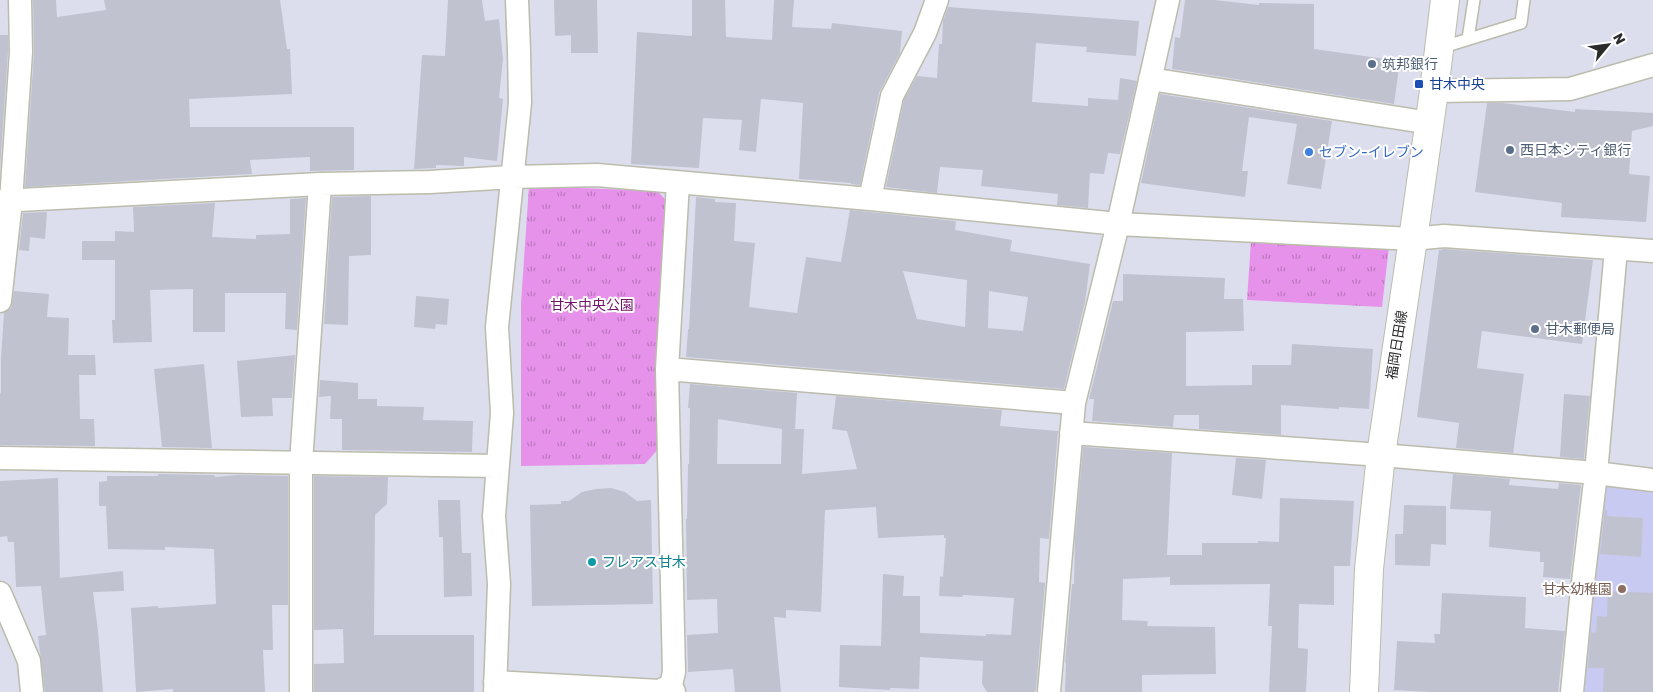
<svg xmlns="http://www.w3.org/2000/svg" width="1653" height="692" font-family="Rubik,'Noto Sans JP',sans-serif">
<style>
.education{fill:#c9caf1}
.park{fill:url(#park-tufts)}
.building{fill:#c0c2d0;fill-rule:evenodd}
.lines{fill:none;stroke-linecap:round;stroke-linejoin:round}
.service-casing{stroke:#bbbcac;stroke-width:14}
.minor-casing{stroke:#bbbcac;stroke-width:25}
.secondary-casing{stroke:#bbbcac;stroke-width:30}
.service{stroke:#fff;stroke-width:11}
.minor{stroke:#fff;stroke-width:22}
.secondary{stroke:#fff;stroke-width:28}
.service-dot{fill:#5c6f8a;stroke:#fff;stroke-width:2}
.transit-dot{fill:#1a4fb4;stroke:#fff;stroke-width:2}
.shop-dot{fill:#3f7fe0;stroke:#fff;stroke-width:2}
.culture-dot{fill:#0f9aa8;stroke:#fff;stroke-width:2}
.education-dot{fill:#8d6e63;stroke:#fff;stroke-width:2}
.labels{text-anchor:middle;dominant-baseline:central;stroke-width:4;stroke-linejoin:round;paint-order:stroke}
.service-label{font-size:14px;fill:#4e5e75;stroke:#fff;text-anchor:start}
.transit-label{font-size:14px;fill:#164399;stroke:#fff;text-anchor:start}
.shop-label{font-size:14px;fill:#366cbe;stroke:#fff;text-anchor:start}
.park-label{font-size:14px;fill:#701367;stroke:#fff}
.street-label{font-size:14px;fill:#2b2b2b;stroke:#fff}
.culture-label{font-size:14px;fill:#0d838f;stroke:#fff;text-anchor:start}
.education-label{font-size:14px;fill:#785e54;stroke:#fff;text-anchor:end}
</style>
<defs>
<pattern id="park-tufts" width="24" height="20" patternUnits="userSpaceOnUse" patternTransform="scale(1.25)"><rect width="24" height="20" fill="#e792ea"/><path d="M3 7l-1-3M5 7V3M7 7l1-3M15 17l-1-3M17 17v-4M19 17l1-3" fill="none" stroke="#bb77be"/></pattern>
</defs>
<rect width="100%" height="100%" fill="#dcdeee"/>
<path class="education" d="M1603 480 1653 485V692H1579Z"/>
<path class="park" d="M529 186 657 191 665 199 660 447 645 464 521 466V303Z
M1251 241 1389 247 1382 307 1247 300Z"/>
<path class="building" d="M33 0H56L57 17 106 10 104 0H280L287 49H290L292 94 189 99 190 127H354V170L310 171V157L250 160 252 174 25 187 34 53Z
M448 0H482L485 21 499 19 503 59 499 98 503 99 497 161 464 157V166L436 165V168L414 169 422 55 445 56Z
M554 0H597L598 53H571V35L555 36Z
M692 0H725L726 37 772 40 774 0H794L792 27 831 29 832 23 902 31 900 53 879 93 860 185 851 184V183L799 179 803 103 761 99 756 152 739 150 742 120 703 118 699 168 631 164 637 32 692 36Z
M1185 0H1214L1259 5V3L1314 4V49L1400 61 1394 104 1172 69 1175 37 1180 38Z
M948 7 1139 21 1136 56 1086 52 1087 47 1036 43 1032 102 1088 106V98L1118 100 1120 78 1137 81 1120 154 1108 153 1104 174 1090 173 1088 208 1057 205 1058 194 981 186 983 170 940 167 937 193 886 187 904 100 917 76 937 78 939 44H942L943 21Z
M0 35H8V52L0 169Z
M1160 94 1332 121 1321 189 1287 184 1297 124 1249 117 1242 171H1248L1245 197 1141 183Z
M1487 103H1503L1575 112V109L1653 113V126L1632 131 1629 174 1650 176 1646 222 1561 217 1562 203 1475 192Z
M371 196V255L349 256 348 325 324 324 332 197Z
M696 197 715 199V202L736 203 734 241 755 243 749 307 797 313 806 257 841 262 850 210 956 221 955 230 1012 240 1010 251 1090 264 1085 302 1064 389 686 357 688 329H689ZM903 271 967 280 965 327 917 319ZM989 291 1028 297 1023 331 988 328Z
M306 198 297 330 285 329 286 293H225V332H193V289L150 290 152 342 113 343 112 320H115V260H82V241H115V231L134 232 133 207 215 203 212 237 256 239V235L290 234V199Z
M47 212 45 239 30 237 29 251 19 250 23 213Z
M1444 249 1593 260 1582 344 1482 331 1477 368 1524 374 1513 453 1456 448 1459 423 1417 417 1439 250Z
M1123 274 1225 278 1224 299H1243L1244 331 1186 332V386L1252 385V365H1291L1292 344 1373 349 1369 409 1339 407V409L1281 405V435L1199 429V415H1174L1173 427 1092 421 1094 399H1089L1113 301H1123Z
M14 291 49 294 47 317 69 318 68 355H95L96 375H79L80 419H94L95 446 0 445V393L1 394V358L4 313 11 308Z
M416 296 449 299 447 325 436 324 435 329 414 327Z
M295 355 292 398H272L273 416 241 417 237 361Z
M204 364 212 448 162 447 154 369Z
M320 380 358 383V399H377V406L424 407 423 420 473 421 472 452 342 450V419H330L331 396 319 397Z
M690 384 797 393 795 429H804L802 474 857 469 847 431 832 429 836 396 1002 410 1000 426 1058 431 1049 539 1040 538 1039 582 1045 583 1036 690 1034 692H987L982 684 983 661 920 657 919 689 890 688V690L839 687 840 645 881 646 883 574 904 576 903 596H920V633L986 636V634L1011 635 1014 598 963 595 962 597 939 596 940 576 943 577 946 538H944V535L878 538 876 507 825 510 821 612 786 610V618L774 617 781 692H735L733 669 688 672 687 635 718 633 717 599 687 600 686 519H687L688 464H689L690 408H688ZM718 419 782 429 781 464H717Z
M1564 394 1590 396 1584 459 1560 457Z
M1083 447 1172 453 1167 555H1202V543H1258V541L1279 542 1280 498 1354 501 1350 566H1334V605L1299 604 1298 648 1308 649 1306 692H1269L1272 626H1268L1270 584 1170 585V577L1123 579 1122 620 1148 621 1147 626 1215 627 1216 674 1142 675V692H1065L1066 662 1065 663 1072 584H1074L1075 539Z
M1236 458 1266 460 1262 499 1232 495Z
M158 474 214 475 215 477 238 475 288 476V605H272L273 650H263L265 692H173V689L136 692 131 608 158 606V608L216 604 214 549 165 547V550L108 549 106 506H99V482L107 481V476H158Z
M1453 474 1510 479 1509 485 1558 489 1559 483 1581 485 1570 579 1543 577 1544 562H1540V552L1489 547 1491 511 1450 509Z
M314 476 388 477 387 504 375 515 374 635H474V692H314V664L344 663 343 629 314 630Z
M58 478 60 578 123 571 124 591 93 592 98 631 103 692H45L38 636 46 635 41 586 16 587 14 542H8L7 536 0 537V481Z
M611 488 625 492 637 501 651 500 653 604 532 606 530 505 561 504V501H569L582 492 596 489Z
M438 500H460L462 553H471L472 596 444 597 443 537H439Z
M1404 505 1446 506V545L1431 544 1430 566 1395 565V534H1403Z
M1605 510H1607V516L1643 518 1641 557 1600 554Z
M1608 591 1653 593V692H1603L1604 668H1588L1591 632 1596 633 1597 616 1607 617Z
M1442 593 1526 597 1525 628 1565 631 1558 692H1429L1394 690 1397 641 1435 643 1434 634H1440Z"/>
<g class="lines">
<defs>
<path id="service" d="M1468 39 1474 0
M1440 48 1521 23 1524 0"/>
<path id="minor" d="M1150 79 1430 123
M1434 91 1570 89 1653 65
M870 199 892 96 925 33 937 0
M0 201 320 184 430 182 512 177 597 175 870 199 1118 224 1413 239 1444 236 1653 251
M0 301 11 201 21 52 20 0
M667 369 1074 403
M1071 433 1381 455 1596 473 1653 480
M0 458 497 466
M0 593 29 661 32 692
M495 682 660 691 671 685
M301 692V463L320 184
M495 692 499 584 494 516 502 413 497 327 520 103 519 51 517 0
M674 692 671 685 674 672 667 369 678 183
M1049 692 1074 403 1118 224 1168 0
M1572 692 1581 599 1596 473 1616 249"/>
<path id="secondary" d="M1364 692 1369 569 1381 455 1413 239 1434 91 1445 0"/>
</defs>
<use href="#service" class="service-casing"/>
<use href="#minor" class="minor-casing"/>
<use href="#secondary" class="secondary-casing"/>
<use href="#service" class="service"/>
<use href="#minor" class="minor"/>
<use href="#secondary" class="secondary"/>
</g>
<g class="service-dot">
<circle cx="1372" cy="64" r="5"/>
<circle cx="1510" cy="150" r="5"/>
<circle cx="1535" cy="329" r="5"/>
</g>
<rect class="transit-dot" x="1414" y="79" width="10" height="10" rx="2.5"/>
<circle class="shop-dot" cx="1309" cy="152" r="5"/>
<circle class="culture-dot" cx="592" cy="562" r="5"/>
<circle class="education-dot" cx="1622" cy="589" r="5"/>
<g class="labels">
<g class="service-label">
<text x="1382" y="64">筑邦銀行</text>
<text x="1520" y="150">西日本シティ銀行</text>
<text x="1545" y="329">甘木郵便局</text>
</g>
<g class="transit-label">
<text x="1429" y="84">甘木中央</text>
</g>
<g class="shop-label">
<text x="1319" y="152">セブン-イレブン</text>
</g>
<g class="park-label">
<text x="592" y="305">甘木中央公園</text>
</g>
<g class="street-label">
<text transform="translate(1397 345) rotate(-81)">福岡日田線</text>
</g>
<g class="culture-label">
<text x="602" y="562">フレアス甘木</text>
</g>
<g class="education-label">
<text x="1612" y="589">甘木幼稚園</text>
</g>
</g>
<g transform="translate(1608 45) rotate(61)" stroke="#ffffff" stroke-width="4" paint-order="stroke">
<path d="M0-4L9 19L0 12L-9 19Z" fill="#2b2b2b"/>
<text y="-8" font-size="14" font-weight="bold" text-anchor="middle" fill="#2b2b2b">N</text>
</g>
</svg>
